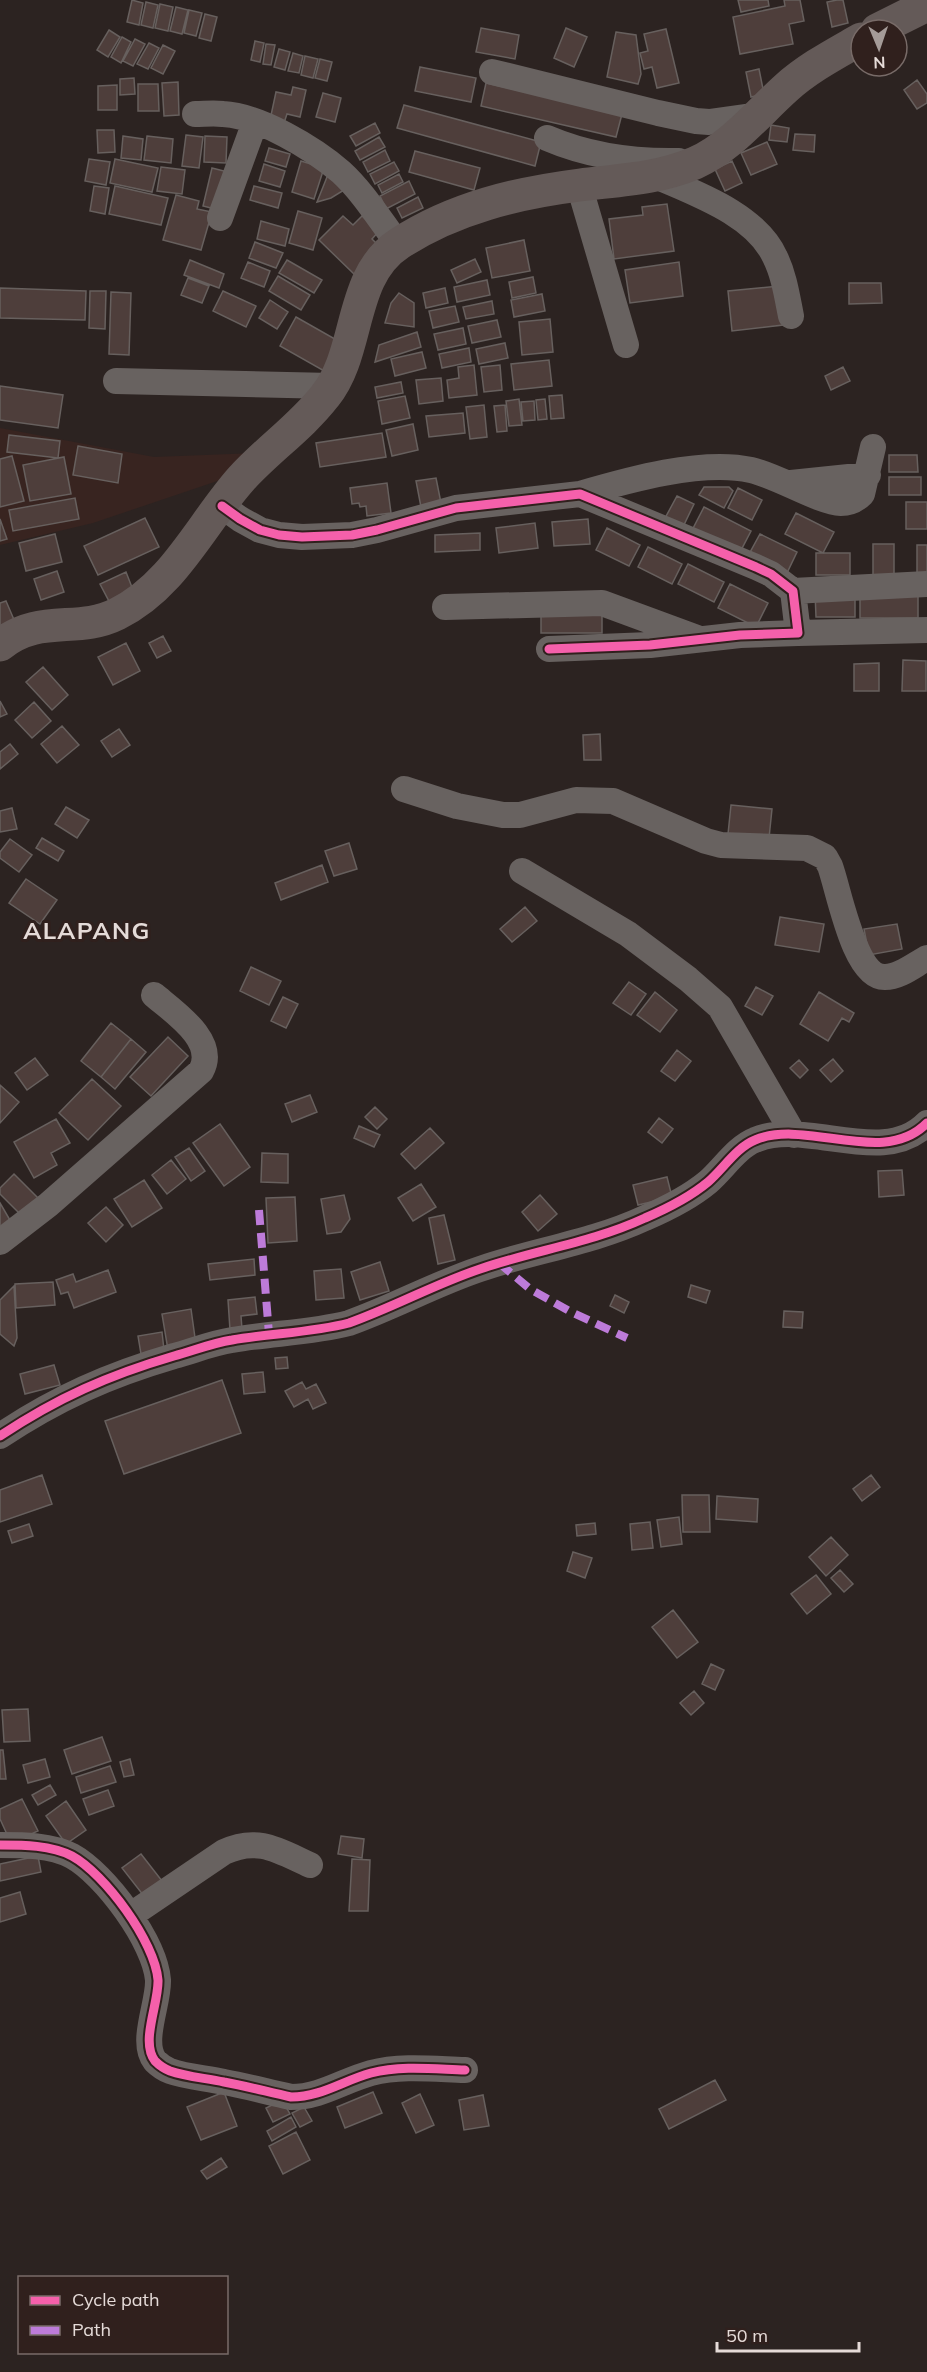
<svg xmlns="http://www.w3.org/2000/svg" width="927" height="2372" font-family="Mulish,sans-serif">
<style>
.built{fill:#382420}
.building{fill:#4e3e3b;stroke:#67605e;stroke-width:1.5}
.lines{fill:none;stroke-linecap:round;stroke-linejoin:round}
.minor{stroke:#686260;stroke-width:26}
.major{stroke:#645a58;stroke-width:33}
.quiet{stroke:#bd7bd9;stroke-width:8;stroke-dasharray:15 8;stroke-linecap:butt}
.cycleway-casing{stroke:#30201d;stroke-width:13}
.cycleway{stroke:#f560ab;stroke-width:9}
.labels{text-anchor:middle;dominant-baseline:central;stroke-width:6;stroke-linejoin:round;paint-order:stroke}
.district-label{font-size:24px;font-weight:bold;letter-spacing:1.5px;fill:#e5dbd8;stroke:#30201d}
</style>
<rect width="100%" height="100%" fill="#2c2321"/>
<path class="built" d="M0 428 154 457 256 453 247 471 93 523 0 545Z"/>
<path class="building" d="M132 0 143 3 139 25 127 22Z
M738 0H768L769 6 741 12Z
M784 0H800L804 21 789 24 793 44 740 54 733 17 785 6Z
M837 0H843L848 23 832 27 827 2Z
M146 2 158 5 153 28 141 25Z
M160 4 173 7 168 31 155 28Z
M176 7 188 10 182 34 170 31Z
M189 10 202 13 196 36 184 33Z
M205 14 217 17 211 41 199 38Z
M481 28 519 35 515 59 476 52Z
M566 28 587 37 574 67 554 58Z
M666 29 679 83 657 88 652 67 644 69 640 53 648 51 644 34Z
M109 30 120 37 108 57 97 50Z
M616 32 636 35 641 74 638 84 607 77Z
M122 37 131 42 121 63 111 57Z
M135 39 145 44 133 66 123 61Z
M255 41 264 43 260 62 251 60Z
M149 43 159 48 148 69 137 64Z
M266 44 275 45 271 65 263 64Z
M163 45 175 51 163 74 151 68Z
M279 49 290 52 285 70 274 67Z
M293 53 303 56 299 73 288 71Z
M305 56 318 59 313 78 301 75Z
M320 59 332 62 327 81 315 78Z
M420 67 476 78 471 102 415 91Z
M759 69 764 94 751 97 746 72Z
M134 78 135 94 120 95V79Z
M917 80 927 94V103L917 109 904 90Z
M178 82 179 115 164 116 162 83Z
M486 83 622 114 616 137 481 106Z
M138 84H158L159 111H138Z
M117 85V110H98V86Z
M293 87 306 90 300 117 287 114 284 123 270 120 276 92 291 95Z
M323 93 341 98 335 122 316 117Z
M404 105 541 142 535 166 397 128Z
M375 123 380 133 356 146 350 136Z
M771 125 789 128 787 142 769 140Z
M97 130H114L115 152 98 153Z
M795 134 815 135 814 152 793 150Z
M186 135 203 137 199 168 182 166Z
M123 136 143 139 141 160 121 158Z
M147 136 173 139 171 163 144 160Z
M205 136 227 137 226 163 204 162Z
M379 137 385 147 360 160 355 151Z
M767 142 777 164 751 175 741 153Z
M269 148 290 154 286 167 265 161Z
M385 150 390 161 368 172 363 162Z
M415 151 480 168 474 190 409 172Z
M89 159 110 162 106 185 85 181Z
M115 159 158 168 152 192 110 183Z
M301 161 324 168 314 199 292 192Z
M732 161 742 183 725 191 715 169Z
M394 162 399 171 375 184 370 174Z
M264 164 285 171 280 187 259 181Z
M161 167 185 170 182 194 157 191Z
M212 168 228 172 219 210 203 206Z
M329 172 344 190 331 198 317 202Z
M399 174 403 182 382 193 378 185Z
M409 181 415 194 386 209 380 196Z
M94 186 109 188 105 214 90 211Z
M115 186 168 198 161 225 109 214Z
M254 186 282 193 278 208 250 200Z
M176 195 199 201 197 209 212 212 201 250 163 240Z
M418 197 423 208 402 218 397 208Z
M667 204 674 251 614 259 609 219 643 215 642 207Z
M298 211 322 218 313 250 289 243Z
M343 216 353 225 362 216 379 231 372 239 382 249 355 275 319 240Z
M261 221 289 229 285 246 257 239Z
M524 240 530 271 492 278 486 248Z
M255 242 283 253 276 268 249 258Z
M475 259 481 272 457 283 451 270Z
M190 260 224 274 219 288 184 275Z
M287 260 322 280 314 293 279 273Z
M248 262 270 271 264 287 241 278Z
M679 262 683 296 630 303 625 270Z
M278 276 310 295 301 310 269 291Z
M533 277 536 293 512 298 509 282Z
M188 278 209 286 202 303 181 295Z
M487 280 490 295 457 302 454 287Z
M849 283H881L882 303 849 304Z
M779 286 783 325 732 331 728 291Z
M0 288 86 291 85 320 0 318Z
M445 288 448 303 426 308 423 293Z
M90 291H106L105 329 89 328Z
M223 291 256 306 246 327 213 311Z
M111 292 131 293 129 355 109 354Z
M399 293 414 303V327L385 323 391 303Z
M542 294 545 311 514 317 511 300Z
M270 300 288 312 277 329 259 318Z
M492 301 494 314 466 319 463 307Z
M455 306 459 322 433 328 429 311Z
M296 317 349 347 333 376 280 346Z
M550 319 553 352 522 355 519 322Z
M497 320 501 337 472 343 468 326Z
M463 328 466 344 438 350 434 334Z
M417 332 421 347 375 362 379 345Z
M505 343 508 358 479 364 476 349Z
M469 348 471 362 442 368 439 354Z
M422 352 426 368 395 376 391 359Z
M549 360 552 386 514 390 511 364Z
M474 365 477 395 449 398 447 380 459 378 458 367Z
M500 365 502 390 484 392 481 367Z
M843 367 850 381 831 390 825 376Z
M441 378 443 401 419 404 416 380Z
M401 382 403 393 377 398 375 387Z
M0 386 63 395 58 428 0 420Z
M562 395 564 418 551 419 549 396Z
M405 396 410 418 382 424 378 401Z
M519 399 522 425 509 426 506 401Z
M545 399 547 419 538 420 536 400Z
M534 401 535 420 523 421 521 402Z
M484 405 487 437 470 439 466 407Z
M505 405 507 431 497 432 494 406Z
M463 413 465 433 429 437 426 416Z
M413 424 418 450 392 456 386 430Z
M382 433 386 457 320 467 316 443Z
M9 435 60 441 58 458 7 452Z
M78 446 122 454 118 483 73 475Z
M889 455H917L918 472H889Z
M12 456 24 501 0 507V459Z
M64 457 71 494 30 501 23 465Z
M889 477H921V495H889Z
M436 478 441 503 421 507 416 481Z
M387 483 391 513 367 516 366 506 360 507 359 503 352 504 350 488Z
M704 487H729L733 491 724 508 699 495Z
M738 488 762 500 752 520 728 508Z
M677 496 694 504 682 529 664 520Z
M75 498 79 519 13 531 9 510Z
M906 502H927V529H906Z
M704 507 751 531 739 554 688 538Z
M796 513 834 532 823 553 785 534Z
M145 518 159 547 98 575 84 546Z
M0 519 7 539 0 541Z
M588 519 590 544 554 546 552 522Z
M535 523 538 548 499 553 496 528Z
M607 528 640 545 629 566 596 550Z
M480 533V550L435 552V535Z
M55 534 62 562 26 571 19 543Z
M760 534 797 552 786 575 748 556Z
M873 544H894V575H873Z
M917 545H927V578H917Z
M648 547 682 564 672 584 638 567Z
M816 553H850V575H816Z
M688 564 724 582 714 602 678 584Z
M57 571 64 592 41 600 34 579Z
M126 572 135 595 111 605 100 584Z
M730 584 768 603 756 627 718 608Z
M815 592H855V617H816Z
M860 592H918V618H860Z
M6 601 15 622 0 628V603Z
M541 608 602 609V633H541Z
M163 636 171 651 157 658 149 643Z
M126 643 140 671 113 685 98 657Z
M903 660 926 661V691H902Z
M879 663V691H854V664Z
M43 667 68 695 52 710 26 682Z
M0 701 7 714 0 717Z
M34 702 51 721 32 738 15 720Z
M62 726 79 745 57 763 41 744Z
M119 729 130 745 112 757 101 741Z
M600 734 601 760H584L583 735Z
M10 744 18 754 0 769V752Z
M731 805 772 809 769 838 728 834Z
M66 807 89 820 77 838 55 824Z
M12 808 17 829 0 832V811Z
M42 838 64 851 58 861 36 848Z
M10 839 32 855 19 872 0 858V852Z
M349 843 357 869 334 876 325 851Z
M322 865 328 882 281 900 275 883Z
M26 879 57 900 40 924 9 903Z
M525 907 537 921 512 942 500 929Z
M780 917 824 924 819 952 775 945Z
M897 924 902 949 869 955 864 929Z
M251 967 281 981 269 1005 240 991Z
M629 982 646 994 631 1015 613 1003Z
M756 987 773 996 762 1015 745 1006Z
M655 992 677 1010 660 1032 637 1015Z
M819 992 854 1013 849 1022 842 1018 828 1041 800 1024Z
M283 997 298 1004 286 1028 271 1021Z
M111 1023 131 1039 101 1077 81 1061Z
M168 1037 188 1056 151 1096 130 1077Z
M131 1039 146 1052 115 1089 101 1077Z
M677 1050 691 1061 675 1081 661 1071Z
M35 1058 48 1075 27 1090 15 1073Z
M833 1059 843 1071 831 1082 820 1070Z
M799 1060 808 1070 800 1078 790 1068Z
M92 1079 121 1106 88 1140 59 1113Z
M0 1085 19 1102 0 1123Z
M310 1095 317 1112 292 1122 285 1104Z
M375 1107 387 1119 377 1129 365 1117Z
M659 1118 673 1129 662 1143 648 1132Z
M56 1119 70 1143 51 1153 57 1165 34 1178 14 1142Z
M220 1124 250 1167 224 1186 193 1143Z
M359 1126 380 1135 374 1147 354 1138Z
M430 1128 444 1143 415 1169 401 1154Z
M189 1148 205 1171 191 1181 175 1157Z
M262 1153 288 1154V1183L261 1182Z
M171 1160 186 1179 167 1194 152 1175Z
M902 1170 904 1195 879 1197 878 1171Z
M14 1174 38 1198 21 1215 0 1194V1188Z
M667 1177 672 1197 638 1205 633 1185Z
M144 1180 162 1208 132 1227 114 1199Z
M421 1184 436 1207 413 1221 398 1198Z
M344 1195 350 1219 341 1232 327 1234 321 1199Z
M540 1195 557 1214 538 1231 522 1212Z
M295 1197 297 1241 268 1243 266 1198Z
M0 1203 14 1227 0 1235Z
M106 1207 123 1225 106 1242 88 1223Z
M444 1215 455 1260 438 1264 429 1218Z
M254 1259 255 1275 210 1280 208 1264Z
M380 1262 389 1291 360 1300 351 1272Z
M341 1269 344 1298 316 1300 314 1271Z
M108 1270 116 1292 74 1308 68 1292 61 1294 56 1280 73 1274 76 1282Z
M53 1282 55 1305 16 1308 15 1284Z
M691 1285 710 1291 706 1303 688 1297Z
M14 1286 17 1338 14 1346 0 1334V1300Z
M615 1295 629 1302 624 1313 610 1306Z
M255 1297 257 1314 241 1316 242 1329 230 1330 228 1300Z
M191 1309 196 1345 168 1350 162 1314Z
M784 1311 803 1312 802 1328 783 1327Z
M162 1332 164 1350 141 1354 138 1336Z
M287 1357 288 1368 276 1369 275 1358Z
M54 1365 60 1385 25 1394 20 1374Z
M263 1372 265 1392 244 1394 242 1374Z
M222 1380 241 1433 124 1474 105 1421Z
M302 1382 306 1389 316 1384 326 1403 313 1409 308 1399 294 1407 285 1391Z
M42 1475 52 1504 0 1522V1490Z
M871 1475 880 1487 862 1501 853 1489Z
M682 1495H709L710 1532H683Z
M717 1496 758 1499 757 1522 716 1519Z
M679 1517 682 1544 661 1547 657 1520Z
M650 1522 653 1548 632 1550 630 1524Z
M595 1523 596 1534 577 1536 576 1525Z
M29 1524 33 1536 12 1543 8 1531Z
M831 1537 848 1555 826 1576 809 1557Z
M573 1552 592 1558 585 1578 567 1571Z
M840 1570 853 1584 844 1592 831 1578Z
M816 1575 831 1594 807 1614 791 1594Z
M673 1610 698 1642 677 1658 652 1627Z
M711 1664 724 1670 715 1690 702 1684Z
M694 1691 704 1703 691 1715 680 1703Z
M28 1709 30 1741 4 1742 2 1710Z
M102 1737 111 1761 72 1774 64 1750Z
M0 1750H3L6 1779H0Z
M45 1759 50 1777 28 1783 23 1765Z
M130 1759 134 1775 124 1777 120 1762Z
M110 1766 116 1782 81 1793 76 1777Z
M50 1785 56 1795 38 1805 32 1795Z
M108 1790 114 1806 89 1815 83 1799Z
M22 1799 38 1831 11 1843 0 1819V1809Z
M66 1801 86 1830 66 1844 46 1816Z
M341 1836 364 1839 362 1858 338 1854Z
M141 1854 166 1886 147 1900 122 1868Z
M38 1856 41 1872 0 1881V1864Z
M352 1859 370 1860 368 1911H349Z
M20 1892 26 1914 0 1922V1898Z
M715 2080 726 2100 669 2129 659 2109Z
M224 2092 237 2126 201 2140 187 2107Z
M373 2092 382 2113 345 2128 337 2107Z
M420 2094 434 2125 416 2133 402 2103Z
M483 2095 489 2126 464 2130 459 2100Z
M282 2100 290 2114 273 2122 266 2108Z
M304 2107 312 2121 300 2127 292 2113Z
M291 2117 296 2127 272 2141 267 2131Z
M296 2132 310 2160 283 2174 269 2146Z
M221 2158 227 2167 207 2179 201 2171Z"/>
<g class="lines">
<path class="minor" d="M492 72 658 113 696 121 709 122 759 115
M195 114C204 114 214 113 223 114 260 116 313 148 341 172 363 192 380 220 398 244
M547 138C589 156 634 162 679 161
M658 177C697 194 756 215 775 257 784 275 787 296 791 316
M579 185 626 345
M220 218 255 122
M116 381 332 386
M791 483 868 475
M580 494C628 480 702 459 751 470 778 476 819 502 841 503 850 503 856 500 862 494L873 447
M222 506 240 519 260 530 279 535 302 537 352 535 377 530 456 508 580 494 756 567 771 574 793 591 798 633 740 635 650 645 549 649
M793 591 927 584
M445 607 602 603 697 638
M798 633 927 630
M404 789 457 806 503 815H520L576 800 613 801 706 841 721 845 807 848 825 857 830 866C839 890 854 978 885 977 900 977 914 965 927 958
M522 871 628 934 688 979 720 1007 794 1135
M0 1242 48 1205 201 1071C218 1041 174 1012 154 995
M0 1436C57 1398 109 1375 174 1356 193 1351 212 1343 232 1340 271 1333 311 1333 349 1323 394 1307 435 1284 480 1269 535 1250 591 1243 645 1218 666 1209 690 1197 708 1182 723 1169 737 1147 755 1140 807 1118 883 1168 927 1123
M0 1845C23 1845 51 1845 72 1856 105 1874 155 1942 158 1980 159 2003 140 2042 155 2061 159 2065 165 2069 170 2071 187 2077 206 2078 224 2082 246 2086 268 2092 291 2097 321 2097 342 2081 371 2073 401 2065 434 2069 465 2070
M131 1915 224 1852C258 1836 279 1851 310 1865"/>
<path class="major" d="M877 30 927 5
M0 645C40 613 77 634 117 614 174 586 201 524 241 479 267 450 301 427 325 396 361 352 348 276 400 243 454 208 517 193 580 185 621 180 657 179 695 163 731 147 757 114 786 88 808 68 835 54 861 39"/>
<path class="quiet" d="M259 1210 269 1334
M499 1263 530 1289 571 1312 627 1338"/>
<defs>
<path id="cycleway" d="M222 506 240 519 260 530 279 535 302 537 352 535 377 530 456 508 580 494 756 567 771 574 793 591 798 633 740 635 650 645 549 649
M0 1436C57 1398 109 1375 174 1356 193 1351 212 1343 232 1340 271 1333 311 1333 349 1323 394 1307 435 1284 480 1269 535 1250 591 1243 645 1218 666 1209 690 1197 708 1182 723 1169 737 1147 755 1140 807 1118 883 1168 927 1123
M0 1845C23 1845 51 1845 72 1856 105 1874 155 1942 158 1980 159 2003 140 2042 155 2061 159 2065 165 2069 170 2071 187 2077 206 2078 224 2082 246 2086 268 2092 291 2097 321 2097 342 2081 371 2073 401 2065 434 2069 465 2070"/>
</defs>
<use href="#cycleway" class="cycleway-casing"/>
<use href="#cycleway" class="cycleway"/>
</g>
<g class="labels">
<g class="district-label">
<text x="87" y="930">ALAPANG</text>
</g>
</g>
<rect x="18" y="2276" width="210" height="78" fill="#30201d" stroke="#786b68" stroke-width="1.5"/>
<rect x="30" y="2296" width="30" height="9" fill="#f560ab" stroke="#786b68" stroke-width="1.5"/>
<text x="72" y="2306" font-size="18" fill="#e5dbd8">Cycle path</text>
<rect x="30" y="2326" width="30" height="9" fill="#bd7bd9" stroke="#786b68" stroke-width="1.5"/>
<text x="72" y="2336" font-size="18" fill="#e5dbd8">Path</text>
<g transform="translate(879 48) rotate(178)"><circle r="28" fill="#30201d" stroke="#786b68" stroke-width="1.5"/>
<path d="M0-4.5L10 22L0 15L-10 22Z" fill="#a49b98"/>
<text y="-9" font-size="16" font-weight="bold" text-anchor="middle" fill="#e5dbd8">N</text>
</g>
<path d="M717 2342v9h142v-9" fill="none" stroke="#e5dbd8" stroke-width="3"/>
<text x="726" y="2342" font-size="18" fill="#e5dbd8" stroke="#30201d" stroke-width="4.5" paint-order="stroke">50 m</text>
</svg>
